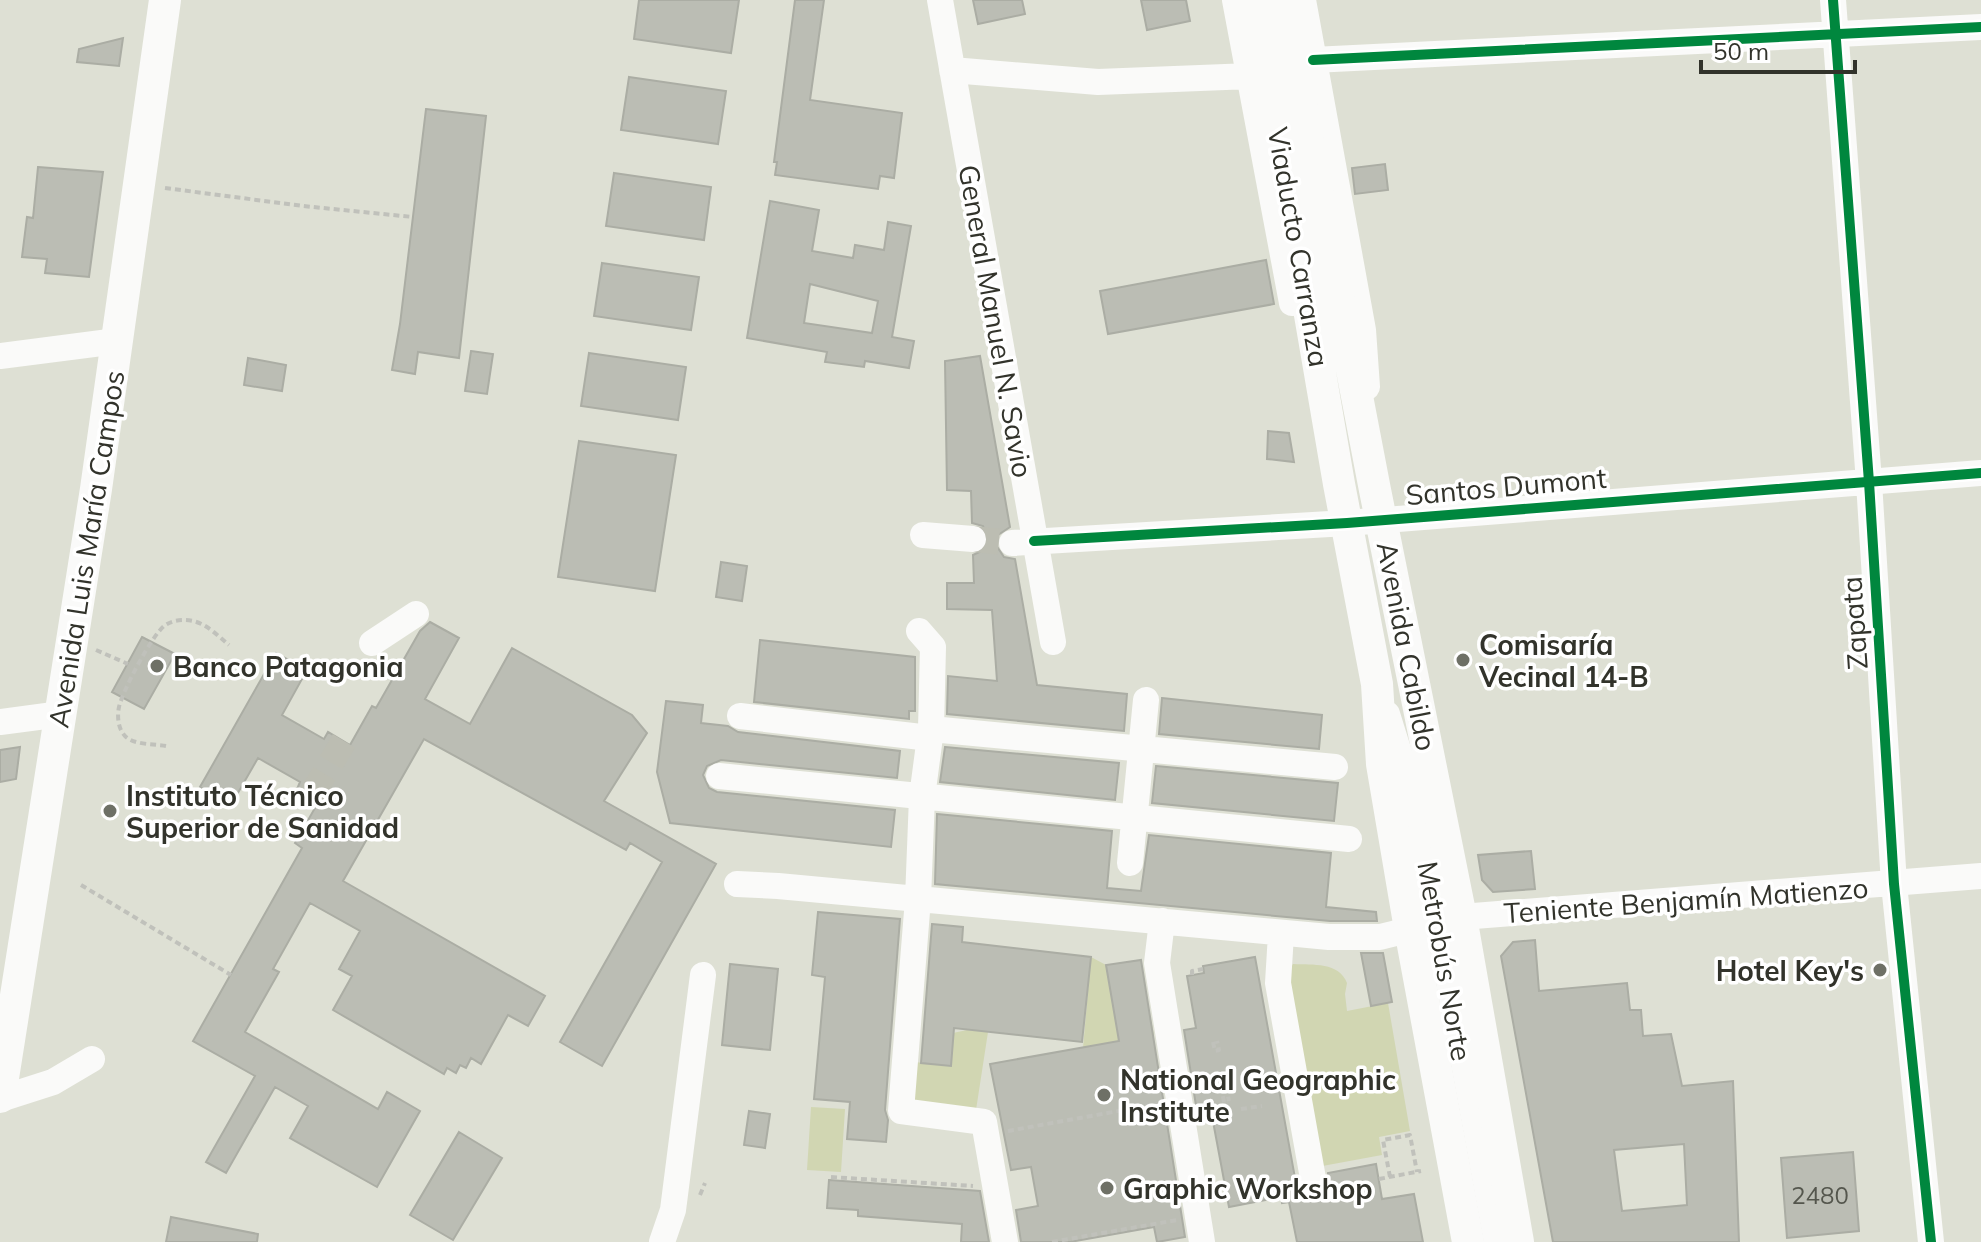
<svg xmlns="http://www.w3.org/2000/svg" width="1981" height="1242" font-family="Mulish,sans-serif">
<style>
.green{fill:#d1d6b2}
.building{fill:#bbbdb4;stroke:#abada4;stroke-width:2;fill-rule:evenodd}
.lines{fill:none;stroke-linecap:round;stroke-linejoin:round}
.minor-tunnel{stroke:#bcbdb2;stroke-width:26;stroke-dasharray:26 13;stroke-linecap:butt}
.path{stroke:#c0c1bb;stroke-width:4;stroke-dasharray:6 4;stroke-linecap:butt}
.minor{stroke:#fafaf9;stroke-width:26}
.major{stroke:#fafaf9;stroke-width:32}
.cycleway-casing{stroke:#fff;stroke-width:15}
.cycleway{stroke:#00873e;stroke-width:10}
.poi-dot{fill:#6e7066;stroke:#fff;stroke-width:3}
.labels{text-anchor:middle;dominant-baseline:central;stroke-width:7;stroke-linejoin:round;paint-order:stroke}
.number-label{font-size:24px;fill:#54564d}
.street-label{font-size:28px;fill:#32332b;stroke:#fff}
.poi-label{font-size:28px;font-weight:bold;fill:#32332b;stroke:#fff;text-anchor:start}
</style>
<rect width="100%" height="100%" fill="#dee0d4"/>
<path class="green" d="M1091 957 1106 965 1115 1019 1150 1014 1154 1035 1083 1048Z
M1293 964C1313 965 1339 962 1347 983L1345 994 1347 1011 1388 1003 1410 1131 1379 1137 1382 1155 1317 1167 1288 969Z
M967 1030 988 1032 976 1110 911 1104 915 1062 950 1066 953 1033Z
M811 1107 845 1109 841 1172 807 1170Z"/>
<path class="building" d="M639 0H739L731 53 634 39Z
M795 0H824L810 100 902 113 894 178 880 176 878 189 775 175 777 162H774Z
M973 0H1022L1025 14 978 24Z
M1141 0H1186L1190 21 1147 30Z
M123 38 119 66 77 62 79 49Z
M629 77 726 91 718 144 621 130Z
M426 109 486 116 459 358 418 352 415 374 392 370 400 324Z
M1385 164 1388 190 1355 194 1352 168Z
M38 167 103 172 89 277 45 273 47 259 22 257 27 217 33 218Z
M614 173 711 187 704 240 606 226Z
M770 201 819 210 812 251 853 258 855 245 884 250 888 222 911 226 892 337 914 341 909 368 865 361 864 367 825 362 827 352 747 338ZM810 284 878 301 872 333 804 323Z
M1266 260 1274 304 1108 334 1100 291Z
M602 263 699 277 691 330 594 316Z
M471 351 493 354 487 394 465 391Z
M589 353 686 367 678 420 581 406Z
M980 356 1010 527 998 535 996 545 1004 557 1015 559 1037 685 1127 694 1124 731 947 714 948 676 997 681 992 610 947 609V583H974L973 555 986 549 989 540 983 526 972 523 971 491 947 490 945 361Z
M248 358 286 365 282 391 244 385Z
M1268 431 1289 433 1294 462 1267 459Z
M579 441 676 455 655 591 558 577Z
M721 562 747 566 742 601 716 597Z
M430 622 459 638 425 699 470 724 512 648 632 715 647 733 604 801 716 864 602 1066 560 1042 662 862 630 843 626 850 424 739 343 881 545 996 528 1026 508 1015 481 1064 471 1058 466 1068 460 1065 456 1073 447 1068 444 1074 333 1010 352 976 339 969 360 931 310 903 273 969 279 972 245 1032 378 1109 387 1092 420 1111 377 1187 290 1138 308 1106 275 1087 226 1173 206 1162 255 1076 193 1041 302 848 295 843 319 801 297 789 300 782 258 758 231 805 200 787 276 653 307 670 282 715 324 739 328 732 350 745 372 706 376 708 420 631Z
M142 637 175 654 144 709 112 692Z
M760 640 915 657V711H909V719L754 702Z
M1162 698 1322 715 1319 749 1159 734Z
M666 701 703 705 701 723 728 726 738 732 900 751 897 778 721 760 707 766 703 775 709 788 717 792 895 810 891 847 670 823 657 772Z
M20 747 16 779 0 782V750Z
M945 747 1119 763 1115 800 940 782Z
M1156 766 1338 783 1334 821 1152 803Z
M937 814 1112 831 1107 888 1141 891 1149 835 1331 853 1326 907 1376 912 1377 921H1330L935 884Z
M1531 851 1535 889 1493 892 1482 880 1478 855Z
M818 912 900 919 885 1110 888 1120 886 1142 847 1139 850 1102 814 1099 825 977 812 975Z
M932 924 963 927 962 942 1091 957 1082 1042 954 1028 951 1066 921 1063Z
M1535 940 1539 991 1627 983 1630 1010H1641L1643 1036 1671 1034 1682 1086 1733 1081 1739 1242H1553L1501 956 1513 942ZM1684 1144 1687 1205 1622 1211 1614 1150Z
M1361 953H1383L1392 1002 1371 1006Z
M1255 957 1295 1178 1301 1194 1308 1199 1318 1200 1329 1190 1328 1173 1376 1164 1382 1199 1414 1194 1423 1242H1297L1289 1202 1282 1203 1281 1197 1229 1207 1212 1116 1198 1118 1184 1030 1196 1028 1187 976 1204 973 1203 966Z
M1141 960 1185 1237 1157 1242 1154 1227 1070 1242H1021L1016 1210 1038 1206 1031 1167 1011 1170 990 1064 1119 1041 1106 965Z
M730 964 778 969 770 1050 722 1045Z
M749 1111 770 1114 765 1148 744 1145Z
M459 1132 502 1158 453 1240 410 1215Z
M1853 1152 1859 1231 1787 1238 1781 1158Z
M829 1180 980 1191 989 1242H961L962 1224 858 1216V1210L827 1208Z
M171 1217 258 1234 257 1242H166Z"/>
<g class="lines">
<path class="minor-tunnel" d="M973 539 1012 543
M311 796 344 741"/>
<path class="path" d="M165 188 303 206 413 217
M96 650 128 664
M166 746C155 744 133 745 125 736 118 729 117 716 119 707 123 690 151 637 164 626 172 620 183 619 193 621 207 624 218 636 229 645
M81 885 231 975
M1192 975V971L1203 969
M1213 1042 1215 1051 1219 1050 1217 1041
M1224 1102 1222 1092H1227L1229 1101
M1241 1109 1262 1106
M1008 1131 1157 1104
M831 1177 973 1186
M1390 1177 1383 1140 1410 1135 1417 1172
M1379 1179 1421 1171
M700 1195 705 1183
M1052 1242 1177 1220"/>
<path class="minor" d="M940 0 1053 642
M1235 0 1292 303
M1303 0 1363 330 1367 387
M1833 0 1869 482 1894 884 1931 1242
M1313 60 1981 27
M952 70 1098 82 1251 76
M0 356 117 341
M923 535 973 539
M1012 543 1347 523 1981 473
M919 631 933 647 931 729 922 797 918 899 901 1111 984 1122 1005 1242
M372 643 416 614
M1387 714 1418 814 1497 1242
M740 716 930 738
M0 722 61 714
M931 729 1335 767
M719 776 1349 839
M1130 863 1146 700
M737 884 778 886 1329 937H1380L1461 917 1981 876
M1162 921 1157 963 1202 1242
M1281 934 1278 983 1314 1184
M0 1099 53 1082 92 1059
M662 1242 673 1210 703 975"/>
<path class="major" d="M1256 0 1339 484 1377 684 1382 764 1410 929 1468 1242
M1281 0 1375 490 1461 917 1518 1242
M1417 875 1426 912 1439 922
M0 1097 96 489 165 0"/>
<defs>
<path id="cycleway" d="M1833 0 1869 482 1894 884 1931 1242
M1313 60 1981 27
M1034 541 1347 523 1981 473"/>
</defs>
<use href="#cycleway" class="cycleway-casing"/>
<use href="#cycleway" class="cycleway"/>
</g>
<g class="poi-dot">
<circle cx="1463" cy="660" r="8"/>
<circle cx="157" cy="666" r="8"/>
<circle cx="110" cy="811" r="8"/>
<circle cx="1880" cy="970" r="8"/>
<circle cx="1104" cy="1095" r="8"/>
<circle cx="1107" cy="1188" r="8"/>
</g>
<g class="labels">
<g class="number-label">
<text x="1820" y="1195">2480</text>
</g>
<g class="street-label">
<text transform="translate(1299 247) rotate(80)">Viaducto Carranza</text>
<text transform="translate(996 321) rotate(80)">General Manuel N. Savio</text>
<text transform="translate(1506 486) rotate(-5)">Santos Dumont</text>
<text transform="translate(86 549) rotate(-81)">Avenida Luis María Campos</text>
<text transform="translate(1854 623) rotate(-94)">Zapata</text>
<text transform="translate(1407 646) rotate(79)">Avenida Cabildo</text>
<text transform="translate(1686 900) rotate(-4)">Teniente Benjamín Matienzo</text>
<text transform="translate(1445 961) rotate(80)">Metrobús Norte</text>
</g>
<g class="poi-label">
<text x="1479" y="644">Comisaría<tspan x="1479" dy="32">Vecinal 14-B</tspan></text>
<text x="173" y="666">Banco Patagonia</text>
<text x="126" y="795">Instituto Técnico<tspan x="126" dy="32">Superior de Sanidad</tspan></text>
<text x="1864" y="970" text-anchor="end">Hotel Key's</text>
<text x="1120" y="1079">National Geographic<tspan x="1120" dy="32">Institute</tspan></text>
<text x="1123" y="1188">Graphic Workshop</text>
</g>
</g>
<path d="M1701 60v12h154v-12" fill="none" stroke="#32332b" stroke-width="4"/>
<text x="1713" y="60" font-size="24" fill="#32332b" stroke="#ffffff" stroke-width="6" paint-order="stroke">50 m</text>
</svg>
